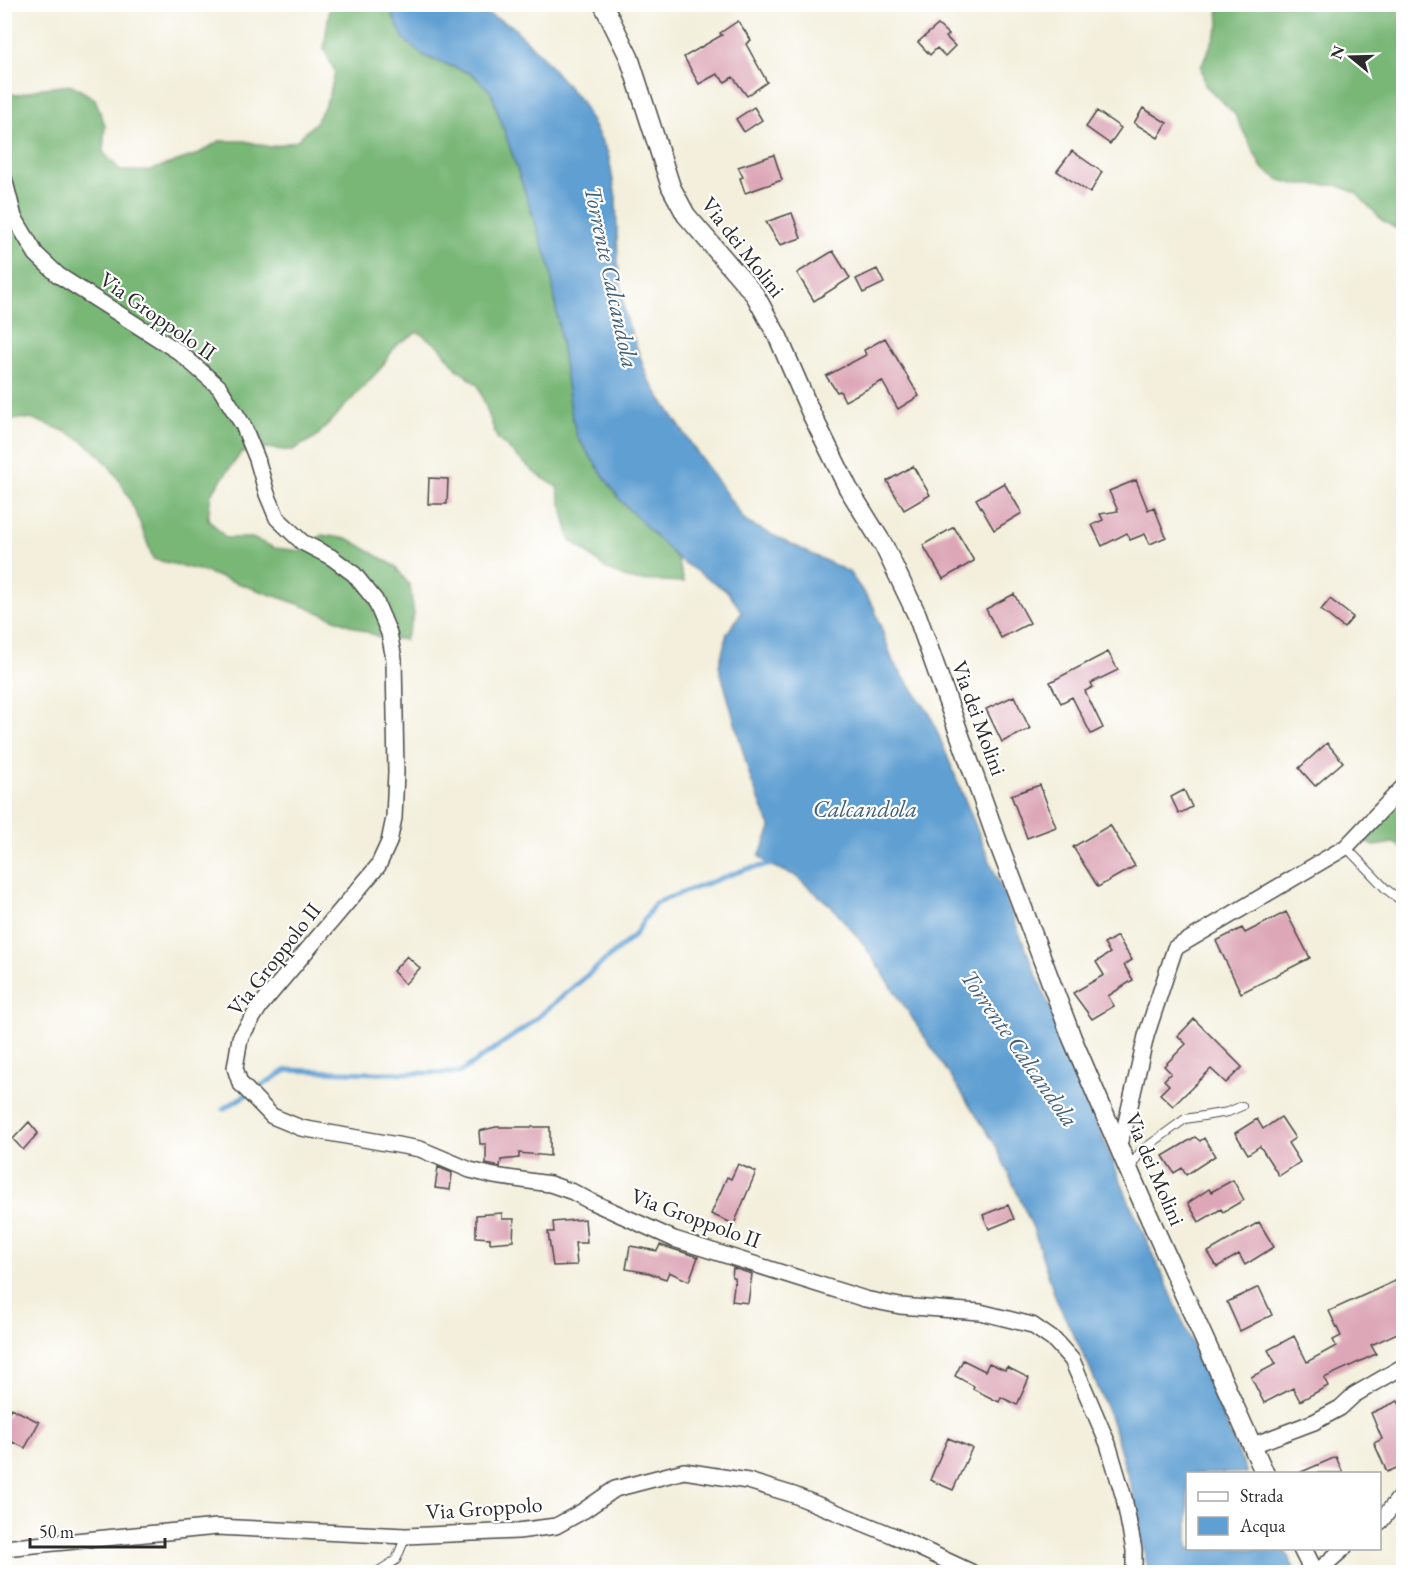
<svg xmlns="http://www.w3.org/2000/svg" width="1408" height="1577" font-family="'EB Garamond',serif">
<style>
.forest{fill:#79b777;stroke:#527151;stroke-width:1.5}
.water{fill:#5f9fd2;stroke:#45657e;stroke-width:1.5}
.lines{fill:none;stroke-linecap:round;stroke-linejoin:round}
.stream{stroke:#5f9fd2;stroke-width:5}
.building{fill:#dda7b8}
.service-casing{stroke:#494846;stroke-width:10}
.minor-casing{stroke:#494846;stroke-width:18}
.tertiary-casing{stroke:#494846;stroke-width:21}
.service{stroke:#fff;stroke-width:8}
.minor{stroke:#fff;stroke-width:15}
.tertiary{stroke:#fff;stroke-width:18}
.labels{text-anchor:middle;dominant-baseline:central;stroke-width:4.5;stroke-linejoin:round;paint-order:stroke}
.street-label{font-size:22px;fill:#2b2b2b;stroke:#fff}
.water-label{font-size:24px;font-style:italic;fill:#425f76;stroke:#fff}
</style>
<rect width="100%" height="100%" fill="#fff"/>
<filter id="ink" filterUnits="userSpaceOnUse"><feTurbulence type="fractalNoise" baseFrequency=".0167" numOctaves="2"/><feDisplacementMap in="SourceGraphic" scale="12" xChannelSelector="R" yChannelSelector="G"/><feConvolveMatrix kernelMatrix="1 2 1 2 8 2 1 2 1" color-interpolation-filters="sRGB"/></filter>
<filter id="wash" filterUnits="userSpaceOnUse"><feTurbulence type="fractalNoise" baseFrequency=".008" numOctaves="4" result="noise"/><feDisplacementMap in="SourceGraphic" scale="24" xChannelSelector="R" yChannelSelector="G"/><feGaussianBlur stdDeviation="1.35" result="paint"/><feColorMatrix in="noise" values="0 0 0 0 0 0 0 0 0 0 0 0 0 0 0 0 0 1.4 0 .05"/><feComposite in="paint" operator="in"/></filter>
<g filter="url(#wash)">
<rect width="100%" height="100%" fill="#f3efdc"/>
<path class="forest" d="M330 5H388L404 39 424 56 472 74 491 92 550 266 571 412 577 437 620 500 677 558 684 582 632 580 608 570 570 539 557 487 535 473 497 438 478 385 457 369 440 347 418 332 396 345 381 368 316 437 291 451 267 448 241 453 211 494 208 519 226 538H252L275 548 302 551 322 535 349 539 395 566 410 586 414 615 405 640 379 637 301 605 202 571 153 559C134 504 114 447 54 427 32 419 28 416 5 421V93L17 95 43 88 72 85 95 99 105 125 103 152 121 171H148L198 154 219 141H245L270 147 296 141 316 122 329 97 335 72 324 49Z
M1218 5H1403V233L1383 221 1356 193 1337 185H1299L1280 180 1262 168 1234 113 1205 85 1201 67 1219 26Z
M1403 796V848L1394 843 1374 846 1365 841Z"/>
<path class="water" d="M388 5H468L511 25 540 54 582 103 608 153 616 197 618 263 625 315 648 379 696 451 746 522 849 572 874 607 893 662 930 714 1128 1199 1165 1280 1247 1473 1188 1474V1548L1284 1549 1296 1572H1149L1139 1533 1134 1498 1112 1421 1089 1366 1056 1299 1033 1228 995 1144 863 943 831 906 794 875 769 865 759 856 771 829 751 780 719 666 727 633 742 612 728 592 677 558 620 500 577 437 571 412 550 266 491 92 472 74 424 56 404 39Z"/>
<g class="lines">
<path class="stream" d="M223 1109 287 1070 376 1073H459L526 1027 634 936 655 903 746 869 774 864"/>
</g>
<g id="blocks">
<path class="building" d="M738 21 751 40 746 44 767 82 747 96 733 77 725 82 717 74 699 84 684 57 722 35 720 33Z
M938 25 949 35 946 37 955 46 945 56 937 48 930 55 918 42Z
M754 107 762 120 744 132 736 119Z
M1143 108 1167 123 1158 138 1134 123Z
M1097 111 1121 128 1110 144 1086 127Z
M1072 151 1102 172 1090 193 1057 171Z
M774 155 782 180 745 193 740 178 743 177 738 167Z
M792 213 801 238 780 245 766 222Z
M833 251 850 278 814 301 797 273Z
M877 269 884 283 863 293 856 279Z
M885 338 919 396 898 409 882 381 845 401 840 391 837 392 826 376 866 355 864 350Z
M913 466 930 495 904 510 887 481Z
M429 478 448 479 447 504H428Z
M1136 480 1148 510 1154 507 1166 537 1150 544 1145 534 1130 540 1127 533 1102 546 1092 525 1103 520 1100 514 1118 511 1109 491Z
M1004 483 1022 513 994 530 976 499Z
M954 527 974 561 943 579 923 545Z
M1014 594 1030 623 1001 638 986 609Z
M1330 599 1353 617 1344 628 1321 610Z
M1108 652 1118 670 1091 683 1093 687 1085 691 1103 728 1091 734 1072 697 1061 703 1050 682Z
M1014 696 1030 729 1002 742 986 709Z
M1327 743 1343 762 1315 786 1299 768Z
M1040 785 1056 827 1027 838 1011 795Z
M1184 790 1192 807 1179 814 1171 797Z
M1110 825 1135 866 1098 887 1073 847Z
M1286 912 1310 958 1241 993 1216 941 1242 928 1245 933Z
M1117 936 1132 960 1124 965 1133 980 1108 996 1114 1006 1092 1019 1073 993 1104 975 1096 962 1110 953 1104 944Z
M407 956 420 968 405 984 393 971Z
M1194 1019 1242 1067 1226 1083 1211 1069 1173 1106 1160 1094 1169 1085 1164 1080 1171 1073 1164 1066 1186 1044 1178 1036Z
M1281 1117 1295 1138 1288 1143 1300 1162 1279 1176 1260 1146 1248 1154 1235 1133 1257 1119 1263 1129Z
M29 1122 38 1133 23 1150 13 1139Z
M496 1127H550V1156L519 1153V1158L501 1160 500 1167 486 1164V1144H480L479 1131Z
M1195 1137 1200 1141 1204 1138 1215 1156 1186 1175 1182 1168 1174 1173 1163 1156Z
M738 1164 756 1172 734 1224 711 1214 727 1177 731 1179Z
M438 1167 452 1173 450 1190 435 1188Z
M1233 1180 1244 1200 1223 1212 1221 1209 1199 1222 1188 1203 1209 1189 1211 1192Z
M1008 1205 1014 1219 989 1229 983 1215Z
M502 1213V1219H514L513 1241 490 1243V1238L476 1237V1215Z
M585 1219 587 1243H575L577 1265 553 1266 548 1232H554L553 1222Z
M1259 1222 1274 1247 1245 1265 1239 1254 1217 1267 1208 1252Z
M660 1245 698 1257 689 1281 669 1272 666 1279 649 1273 626 1269 630 1246 657 1251Z
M733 1268 752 1274 748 1303 732 1301 735 1278 732 1277Z
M1404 1277V1330L1371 1345 1376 1354 1324 1378 1328 1386 1300 1401 1293 1388 1264 1403 1251 1377 1276 1364 1268 1350 1294 1336 1307 1362 1336 1346 1333 1340 1341 1336 1329 1311Z
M1259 1287 1272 1315 1240 1331 1227 1302Z
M963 1360 985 1371 989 1363 1005 1370 1007 1367 1029 1378 1017 1405 1001 1397 999 1402 973 1389 974 1386 955 1376Z
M1398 1401 1404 1413V1465L1387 1472 1374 1443 1382 1439 1371 1413Z
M11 1408 39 1422 25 1448 4 1438V1421Z
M948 1438 972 1448 953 1490 930 1480Z
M1336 1457 1343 1473H1299Z"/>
</g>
</g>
<g filter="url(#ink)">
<use href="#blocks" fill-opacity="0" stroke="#494846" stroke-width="1.5"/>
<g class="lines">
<defs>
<path id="service" d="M1346 847 1386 889 1404 903
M1130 1168 1141 1151 1185 1119 1228 1112 1242 1106
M377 1572 396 1560 406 1536"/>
<path id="minor" d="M4 178 14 217 36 254 58 275 179 352 219 387 243 425 257 459 267 494 277 518 302 542 331 557 354 574 375 600 389 633 394 659 396 772 394 818 389 842 378 866 260 1006 240 1038 235 1068 240 1083 272 1116 301 1128 420 1149 470 1170 494 1176 550 1184 573 1192 590 1201 674 1239 865 1299 900 1306 980 1312 1032 1325 1055 1341 1072 1360 1108 1444 1124 1498 1134 1550V1572
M1119 1143 1125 1127 1146 1036 1175 948 1346 847 1404 786
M1253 1445 1314 1422 1340 1408 1354 1395 1404 1366
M1380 1522 1404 1492
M4 1548 217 1527 406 1536 518 1531 556 1526 583 1511 615 1489 684 1471 748 1481 794 1495 892 1535 971 1572
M1317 1572 1344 1548"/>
<path id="tertiary" d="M603 4 629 57 671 187 686 215 755 295 778 337 811 413 848 488 884 546 917 615 996 837 1072 1038 1142 1201 1265 1474
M1302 1548 1314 1572"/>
</defs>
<use href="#service" class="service-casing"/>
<use href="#minor" class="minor-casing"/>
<use href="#tertiary" class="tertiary-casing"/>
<use href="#service" class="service"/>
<use href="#minor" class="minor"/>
<use href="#tertiary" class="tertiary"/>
</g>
</g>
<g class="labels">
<g class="street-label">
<text transform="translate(743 247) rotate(52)">Via dei Molini</text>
<text transform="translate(158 316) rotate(35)">Via Groppolo II</text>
<text transform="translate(979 718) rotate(70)">Via dei Molini</text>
<text transform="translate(274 959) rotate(-52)">Via Groppolo II</text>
<text transform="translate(1155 1169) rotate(67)">Via dei Molini</text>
<text transform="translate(696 1218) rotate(20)">Via Groppolo II</text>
<text transform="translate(484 1508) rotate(-4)">Via Groppolo</text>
</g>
<g class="water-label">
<text transform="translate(612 277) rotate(78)">Torrente Calcandola</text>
<text x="865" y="808">Calcandola</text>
<text transform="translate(1020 1048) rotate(55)">Torrente Calcandola</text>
</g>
</g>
<rect width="1408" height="1577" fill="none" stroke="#fff" stroke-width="24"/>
<rect x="1186" y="1472" width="195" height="78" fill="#ffffff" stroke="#aaaaaa" stroke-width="1.5"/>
<rect x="1198" y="1492" width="30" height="9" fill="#ffffff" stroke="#aaaaaa" stroke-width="1.5"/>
<text x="1240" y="1502" font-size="18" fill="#2b2b2b">Strada</text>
<rect x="1198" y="1517" width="30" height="18" fill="#5f9fd2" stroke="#aaaaaa" stroke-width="1.5"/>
<text x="1240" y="1532" font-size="18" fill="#2b2b2b">Acqua</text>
<g transform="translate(1351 57) rotate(289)" stroke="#ffffff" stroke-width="4.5" paint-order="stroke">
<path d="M0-4.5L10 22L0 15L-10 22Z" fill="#2b2b2b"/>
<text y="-9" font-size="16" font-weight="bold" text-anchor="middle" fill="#2b2b2b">N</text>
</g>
<path d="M30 1538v9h135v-9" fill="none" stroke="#2b2b2b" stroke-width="3"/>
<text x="39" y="1538" font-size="18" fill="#2b2b2b" stroke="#ffffff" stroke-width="4.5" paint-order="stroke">50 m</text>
</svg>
